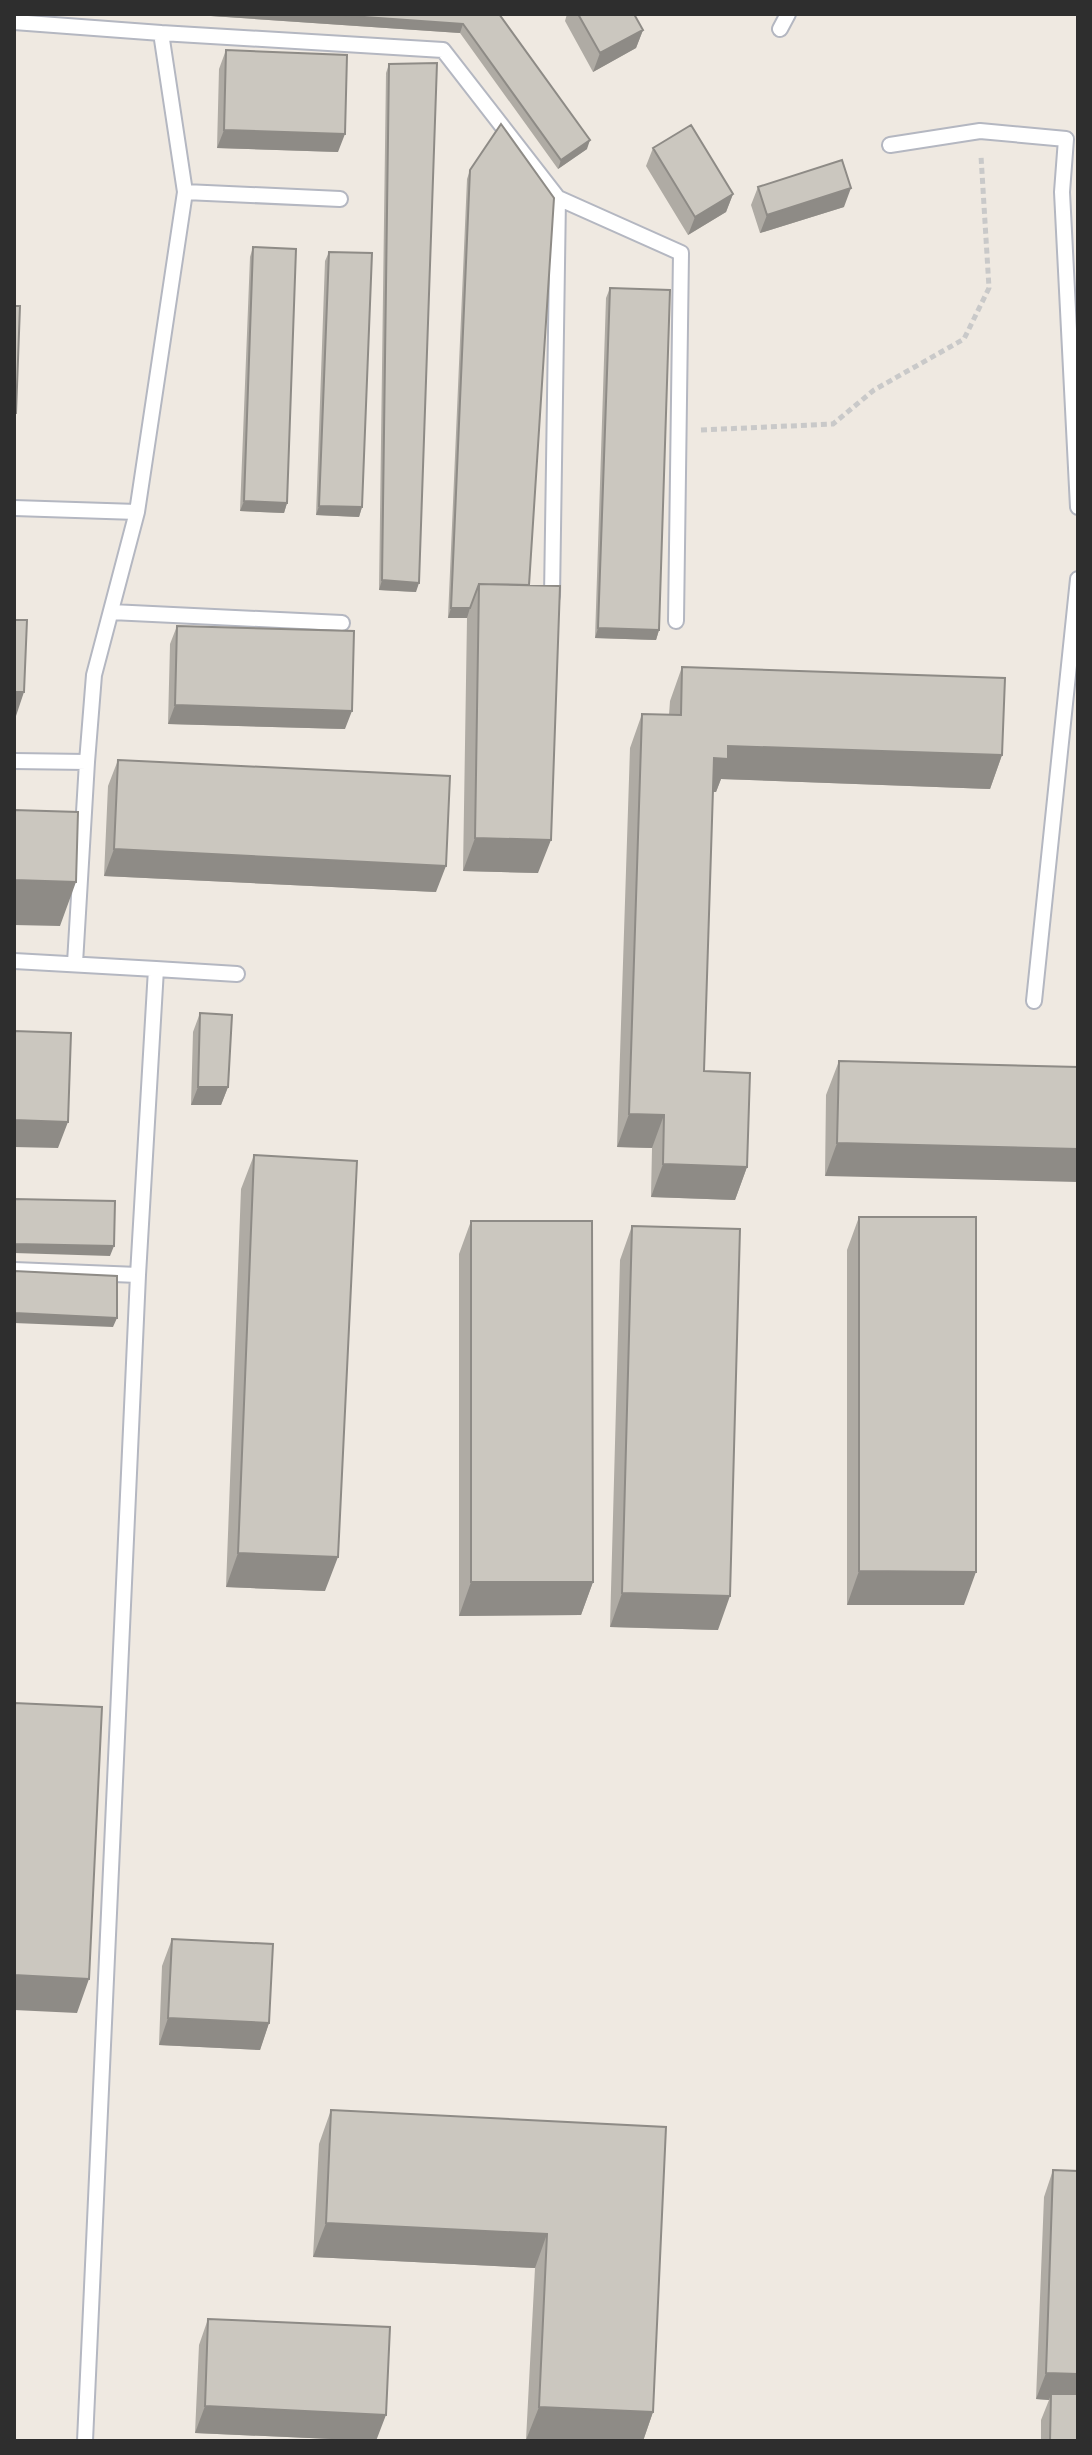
<svg xmlns="http://www.w3.org/2000/svg" width="1092" height="2455" font-family="Rubik,sans-serif">
<style>
.lines{fill:none;stroke-linecap:round;stroke-linejoin:round}
.service-casing{stroke:#b4b7c1;stroke-width:18}
.path{stroke:#c9c9c9;stroke-width:5;stroke-dasharray:6 4;stroke-linecap:butt}
.service{stroke:#fff;stroke-width:14}
.wall{fill:#afaba4}
.shaded-wall{fill:#8e8b86}
.building{fill:#cbc7bf;stroke:#8e8b86;stroke-width:2}
</style>
<rect width="100%" height="100%" fill="#efe9e1"/>
<g class="lines">
<defs>
<path id="service" d="M14 22 161 33 185 192 137 512 94 675 87 762 14 761
M780 29 788 14
M161 33 443 50 558 198 681 253 676 621
M890 145 980 131 1066 139 1062 192 1078 507
M185 192 340 199
M14 508 137 512
M552 596 558 198
M111 612 342 623
M14 961 156 969 138 1275 14 1270
M75 963 87 762
M156 969 237 974
M1034 1001 1078 579
M85 2441 138 1275"/>
</defs>
<use href="#service" class="service-casing"/>
<path class="path" d="M701 430 833 424 874 390 964 339 989 288 981 156"/>
<use href="#service" class="service"/>
</g>
<path class="wall" d="M181 14H499L587 149 558 169 460 33Z
M567 14H634L643 30 636 48 593 72 565 21Z
M226 50 338 152 217 148 219 69Z
M389 64 416 592 379 590 386 73Z
M653 148 733 194 726 212 688 235 646 166Z
M470 170 529 585 538 873 463 871 467 618H448L467 179Z
M758 187 844 207 760 233 751 205Z
M253 247 287 503 284 513 240 511 250 257Z
M329 252 362 507 359 517 316 515 325 261Z
M610 288 659 630 656 640 595 638 606 298Z
M177 626 345 729 168 724 170 644Z
M682 667 1002 755 990 789 721 779 716 792H713L704 1071 747 1167 735 1200 651 1197 652 1148 617 1147 630 748 642 714 669 715 670 701Z
M118 760 436 892 104 876 108 786Z
M200 1013 228 1087 221 1105H191L193 1032Z
M839 1061 1078 1067 825 1176 826 1095Z
M254 1155 325 1591 226 1587 241 1189Z
M859 1217 964 1605H847V1250Z
M471 1221 593 1582 581 1615 459 1616V1254Z
M632 1226 718 1630 610 1627 620 1260Z
M172 1939 269 2023 260 2050 159 2045 162 1966Z
M331 2110 666 2127 653 2412 643 2441 526 2440 535 2268 313 2257 319 2144Z
M1053 2170 1078 2441H1041V2420L1049 2400 1036 2399 1044 2197Z
M208 2319 376 2441 195 2433 199 2345Z"/>
<path class="shaded-wall" d="M181 14H322L463 24 460 33Z
M643 30 636 48 593 72 600 53Z
M224 130 345 134 338 152 217 148Z
M590 140 587 149 558 169 561 160Z
M851 188 844 207 760 233 767 215Z
M733 194 726 212 688 235 695 217Z
M244 501 287 503 284 513 240 511Z
M319 506 362 507 359 517 316 515Z
M382 580 419 583 416 592 379 590Z
M451 608H470L467 618H448Z
M598 628 659 630 656 640 595 638Z
M14 692H24L15 719H14Z
M175 705 352 711 345 729 168 724Z
M728 746 1002 755 990 789 721 779 716 792H702L714 758Z
M475 838 551 840 538 873 463 871Z
M114 849 446 866 436 892 104 876Z
M14 880 76 882 60 926 14 925Z
M198 1087H228L221 1105H191Z
M629 1114 664 1115 652 1148 617 1147Z
M14 1120 68 1122 58 1148 14 1147Z
M837 1143 1078 1149V1182L825 1176Z
M663 1164 747 1167 735 1200 651 1197Z
M14 1244 114 1246 110 1256 14 1253Z
M14 1313 117 1318 113 1327 14 1323Z
M238 1553 338 1557 325 1591 226 1587Z
M859 1571 976 1572 964 1605H847Z
M471 1582H593L581 1615 459 1616Z
M622 1593 730 1596 718 1630 610 1627Z
M14 1975 89 1979 77 2013 14 2010Z
M168 2018 269 2023 260 2050 159 2045Z
M326 2223 547 2234 535 2268 313 2257Z
M1046 2373 1078 2374V2401L1051 2394 1049 2400 1036 2399Z
M205 2406 386 2415 376 2441 195 2433Z
M539 2407 653 2412 643 2441 526 2440Z"/>
<path class="building" d="M322 14H499L590 140 561 160 463 24Z
M578 14H634L643 30 600 53Z
M226 50 347 55 345 134 224 130Z
M437 63 419 583 382 580 389 64Z
M501 124 554 198 529 585 479 584 470 608H451L470 170Z
M691 125 733 194 695 217 653 148Z
M842 160 851 188 767 215 758 187Z
M253 247 296 249 287 503 244 501Z
M329 252 372 253 362 507 319 506Z
M610 288 670 290 659 630 598 628Z
M14 306H20L16 413H14Z
M479 584 560 586 551 840 475 838Z
M14 620H27L24 692H14Z
M177 626 354 631 352 711 175 705Z
M682 667 1005 678 1002 755 728 746V759L714 758 704 1071 750 1073 747 1167 663 1164 664 1115 629 1114 642 714 681 715Z
M118 760 450 776 446 866 114 849Z
M14 810 78 812 76 882 14 880Z
M200 1013 232 1015 228 1087H198Z
M14 1031 71 1033 68 1122 14 1120Z
M839 1061 1078 1067V1149L837 1143Z
M254 1155 357 1161 338 1557 238 1553Z
M14 1199 115 1201 114 1246 14 1244Z
M859 1217H976V1572L859 1571Z
M471 1221H592L593 1582H471Z
M632 1226 740 1229 730 1596 622 1593Z
M14 1271 117 1276V1318L14 1313Z
M14 1703 102 1707 89 1979 14 1975Z
M172 1939 273 1944 269 2023 168 2018Z
M331 2110 666 2127 653 2412 539 2407 547 2234 326 2223Z
M1053 2170 1078 2171V2374L1046 2373Z
M208 2319 390 2327 386 2415 205 2406Z
M1051 2394H1078V2441H1050Z"/>
<rect width="1092" height="2455" fill="none" stroke="#2e2e2e" stroke-width="32"/>
</svg>
